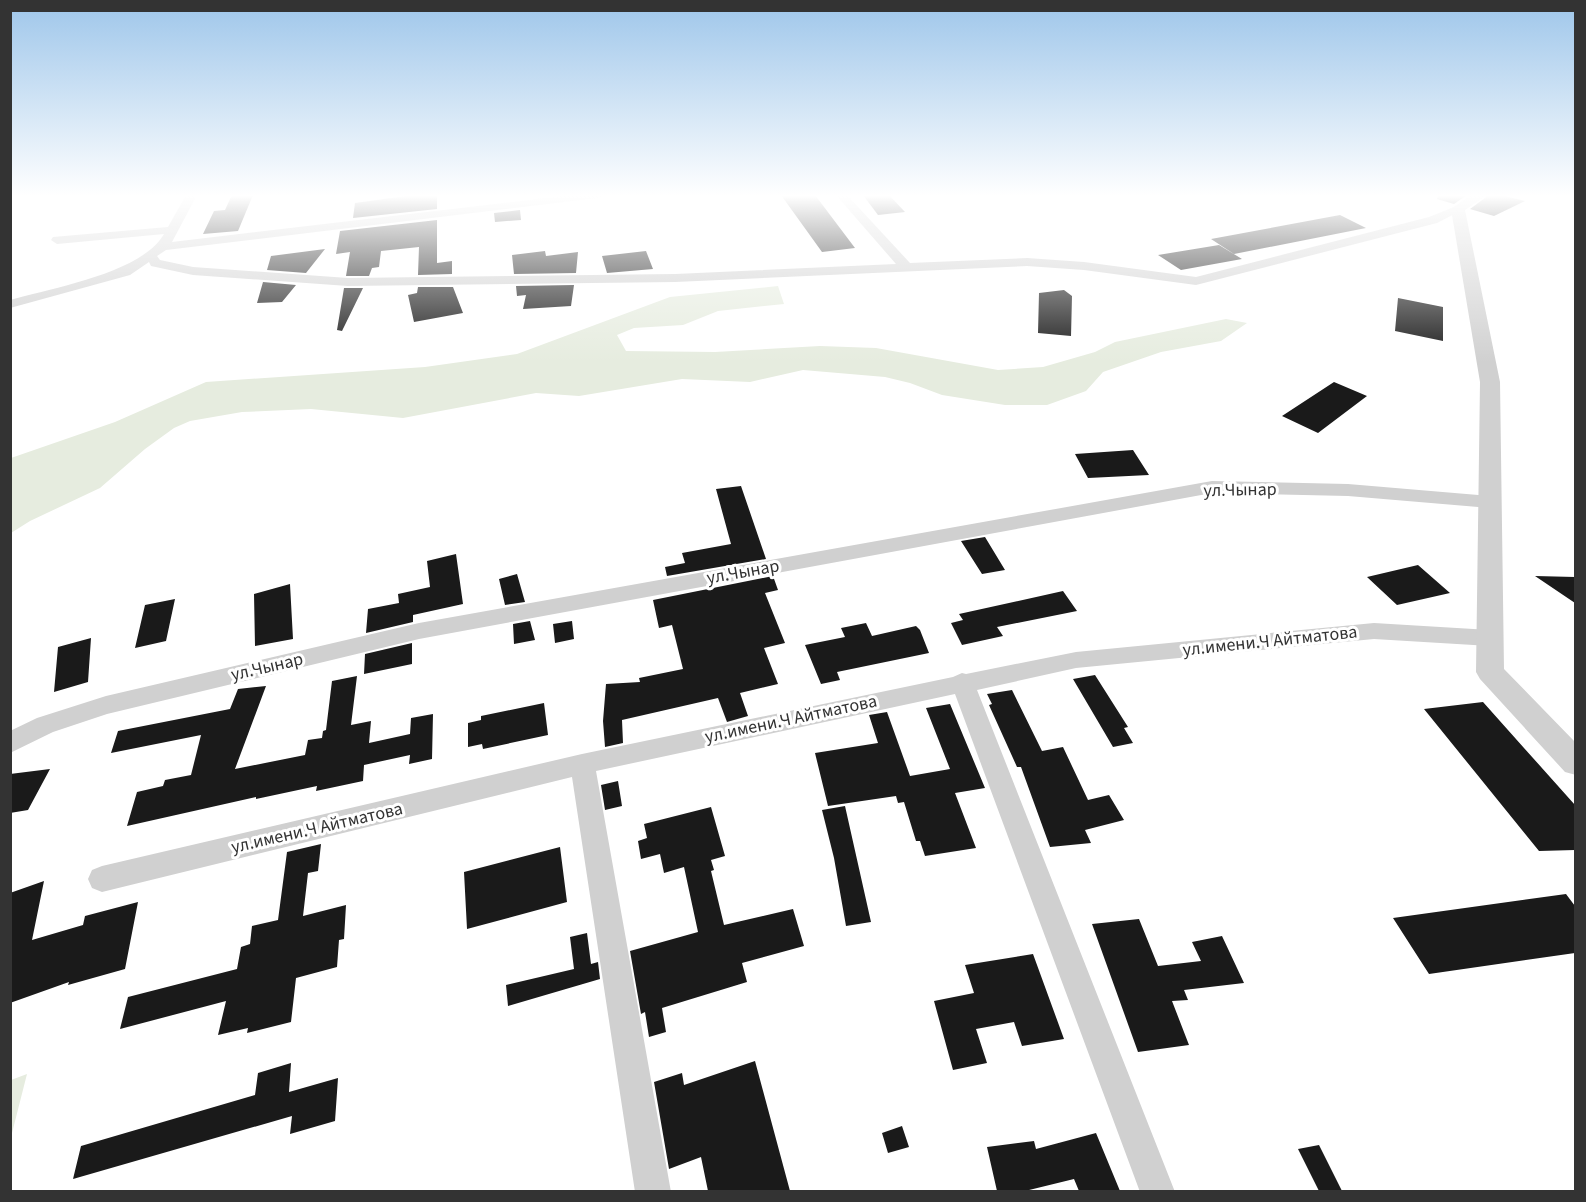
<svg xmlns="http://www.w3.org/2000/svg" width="1586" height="1202" font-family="'Source Sans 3',sans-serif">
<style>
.green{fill:#e6ecdf}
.building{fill:#1a1a1a}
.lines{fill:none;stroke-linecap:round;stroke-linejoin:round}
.minor{fill:#d0d0d0;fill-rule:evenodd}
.tertiary{fill:#d0d0d0;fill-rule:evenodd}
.labels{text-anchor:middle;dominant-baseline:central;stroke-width:6;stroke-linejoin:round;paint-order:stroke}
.street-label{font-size:18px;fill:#333;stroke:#fff}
</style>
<rect width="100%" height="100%" fill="#fff"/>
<path class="green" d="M778 286 784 304 718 311 683 325 634 328 617 335 626 351 715 352 820 346 876 348 998 370 1043 367 1095 352 1115 342 1226 319 1247 323 1221 341 1161 352 1103 372 1086 391 1047 405H1005L942 395 910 383 885 377 803 370 750 382 682 379 579 396 536 393 403 418 311 409 242 412 190 421 174 428 145 449 100 488 30 521 11 533V458L115 422 206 382 425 367 517 354 670 297Z
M27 1074 11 1137V1080Z"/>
<path class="building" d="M232 195H253L238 231 203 234 214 211 225 210Z
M413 195H437V209L353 218 355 203Z
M781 195H815L855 248 822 252Z
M863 195H889L905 212 878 215Z
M1438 195H1467L1454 204 1437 199Z
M1489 195H1501L1525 201 1494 216 1470 209Z
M520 210 521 220 495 222 494 213Z
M1340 215 1366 228 1234 254 1211 239Z
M437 220V263L452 261V274L418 275 419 247 381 251 379 267 372 268 369 276H346L350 252 336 254 340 231Z
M1219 245 1242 259 1181 270 1158 255Z
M325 249 306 273 267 270 271 256Z
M545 251 546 256 578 252 576 273 514 274 512 255Z
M646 251 653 269 607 273 602 256Z
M263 282 296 285 282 302 257 303Z
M574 285 571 306 523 309 526 295 517 296 516 286Z
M418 287H453L463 313 414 322 408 295 417 293Z
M344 288H363L342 331 337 330Z
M1064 290 1072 296 1071 336 1038 333 1039 293Z
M1398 298 1443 307V341L1395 331Z
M1334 382 1367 396 1318 433 1282 416Z
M1133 450 1149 475 1088 478 1075 454Z
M741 486 766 559 667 576 665 567 685 563 682 553 731 544 716 489Z
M985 537 1005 570 982 574 961 541Z
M456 554 463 604 413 615V622L366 633 368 609 399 603 398 594 430 587 427 561Z
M1418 565 1450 593 1397 605 1367 577Z
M517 574 525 602 505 605 499 579Z
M773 576 778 590 765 593 785 643 764 648 778 684 740 693 748 716 727 722 718 698 622 720 623 743 605 747 603 721 606 684 640 682 639 678 683 669 672 625 659 628 653 600Z
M1535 576 1575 577V603Z
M290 584 293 639 255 646 254 594Z
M1063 591 1077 611 997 627 1003 636 962 645 951 623 963 620 959 614Z
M175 599 166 641 135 648 145 605Z
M530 621 535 640 514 644 513 624Z
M572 621 574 639 555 643 553 624Z
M866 623 872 636 916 626 920 630 929 653 837 672 840 680 821 684 805 645 845 637 841 628Z
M91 638 88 682 54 692 58 647Z
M412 643V664L364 674 365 654Z
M1095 675 1128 727 1124 728 1133 743 1113 747 1073 679Z
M357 676 351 725 371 721 369 743 410 734 411 718 433 714 432 759 409 764 410 755 364 765 363 781 316 791 317 786 256 799V797L127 826 137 792 163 786 165 780 191 775 201 735 111 753 118 731 230 709 238 689 266 686 235 769 305 755 308 740 322 738 323 731 326 730 332 681Z
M1012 690 1042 751 1063 747 1088 800 1109 795 1124 820 1085 830 1091 843 1050 847 1021 767H1017L989 705 992 704 987 694Z
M1483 702 1575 805V850L1539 851 1424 709Z
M544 703 548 735 483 749 482 744 468 747V723L481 720V716Z
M950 704 985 788 955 793 976 848 925 856 920 841H916L904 802 898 803 896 796 828 806 815 753 878 743 869 715 887 712 910 776 950 769 926 708Z
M50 769 28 810 10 813V774Z
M618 781 622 806 605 810 601 785Z
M845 806 871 922 846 926 834 858 822 810Z
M711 807 725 856 711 860 714 870 711 871 724 925 793 909 804 946 742 963 747 982 662 1008 666 1032 649 1037 645 1012 641 1014 630 951 698 932 684 867 664 873 660 854 641 859 638 841 647 838 644 824Z
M321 844 318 871 308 873 303 916 346 905 344 939 339 940 337 967 296 978 291 1022 247 1033 248 1028 218 1035 226 1001 120 1029 128 997 237 969 241 947 250 944 252 926 278 920 287 852Z
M560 847 567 902 467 929 464 872Z
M44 881 32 940 83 925 85 916 138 902 125 969 68 985 69 982 10 1003V893Z
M1566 894 1575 906V953L1429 974 1393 918Z
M1139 919 1158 966 1201 961 1192 942 1222 936 1244 983 1184 990 1188 1000 1172 1001 1189 1045 1138 1052 1092 924Z
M587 933 591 964 598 962 600 979 508 1006 506 985 574 969 570 937Z
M1033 954 1064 1039 1022 1046 1014 1022 976 1029 987 1063 953 1070 934 1001 974 993 965 965Z
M755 1061 790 1191H708L701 1157 669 1169 654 1082 682 1073 684 1085Z
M291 1063 289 1092 338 1078 335 1121 290 1134 292 1116 73 1179 81 1146 255 1095 258 1073Z
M902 1126 909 1147 888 1153 882 1133Z
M1096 1133 1120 1191H1079L1074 1179 1025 1191H997L987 1147 1034 1141 1036 1149Z
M1319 1145 1342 1191H1319L1298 1149Z"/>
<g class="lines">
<path class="minor" d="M186 195H197L172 242 571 195H603L597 198 166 250 157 256 160 260 193 267 348 278 675 274 896 264 836 195H847L910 263 1027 258 1084 262 1196 277 1429 217 1454 207 1458 206 1464 209 1437 223 1196 285 1084 270 1027 266 675 282 348 286 193 275 151 266 149 262 130 275 10 308V300C52 288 142 273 164 234L57 244 51 240 53 237 168 227Z
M1212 481 1348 484 1490 496 1497 498 1499 502 1497 506 1490 508 1348 496 1212 493 419 639 107 714 53 732 10 753V731L37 718 106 696 419 623Z
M1374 623 1490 630 1498 632 1501 638 1498 644 1490 646 1374 639 1076 668 977 690 1175 1192H1140L955 694 596 771 671 1192H635L572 777 102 892 92 888 88 879 92 870 102 866 582 754 953 677 962 673 966 674 1076 652Z"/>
<path class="tertiary" d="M1471 195H1487L1465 210 1500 382 1504 669 1576 743V775L1565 772 1480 679 1476 672 1480 382 1451 209Z"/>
</g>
<linearGradient id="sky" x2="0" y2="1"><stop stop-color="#9ec6ea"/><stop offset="0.54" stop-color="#fff"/><stop offset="1" stop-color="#fff" stop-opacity="0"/></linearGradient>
<rect width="1586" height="363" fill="url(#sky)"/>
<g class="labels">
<g class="street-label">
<text transform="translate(1240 490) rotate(-1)">ул.Чынар</text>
<text transform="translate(743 572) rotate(-10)">ул.Чынар</text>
<text transform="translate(1270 641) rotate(-6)">ул.имени.Ч Айтматова</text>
<text transform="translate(267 667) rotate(-13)">ул.Чынар</text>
<text transform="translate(791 719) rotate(-12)">ул.имени.Ч Айтматова</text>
<text transform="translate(317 828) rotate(-13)">ул.имени.Ч Айтматова</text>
</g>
</g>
<rect width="1586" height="1202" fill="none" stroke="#333333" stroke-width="24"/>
</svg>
